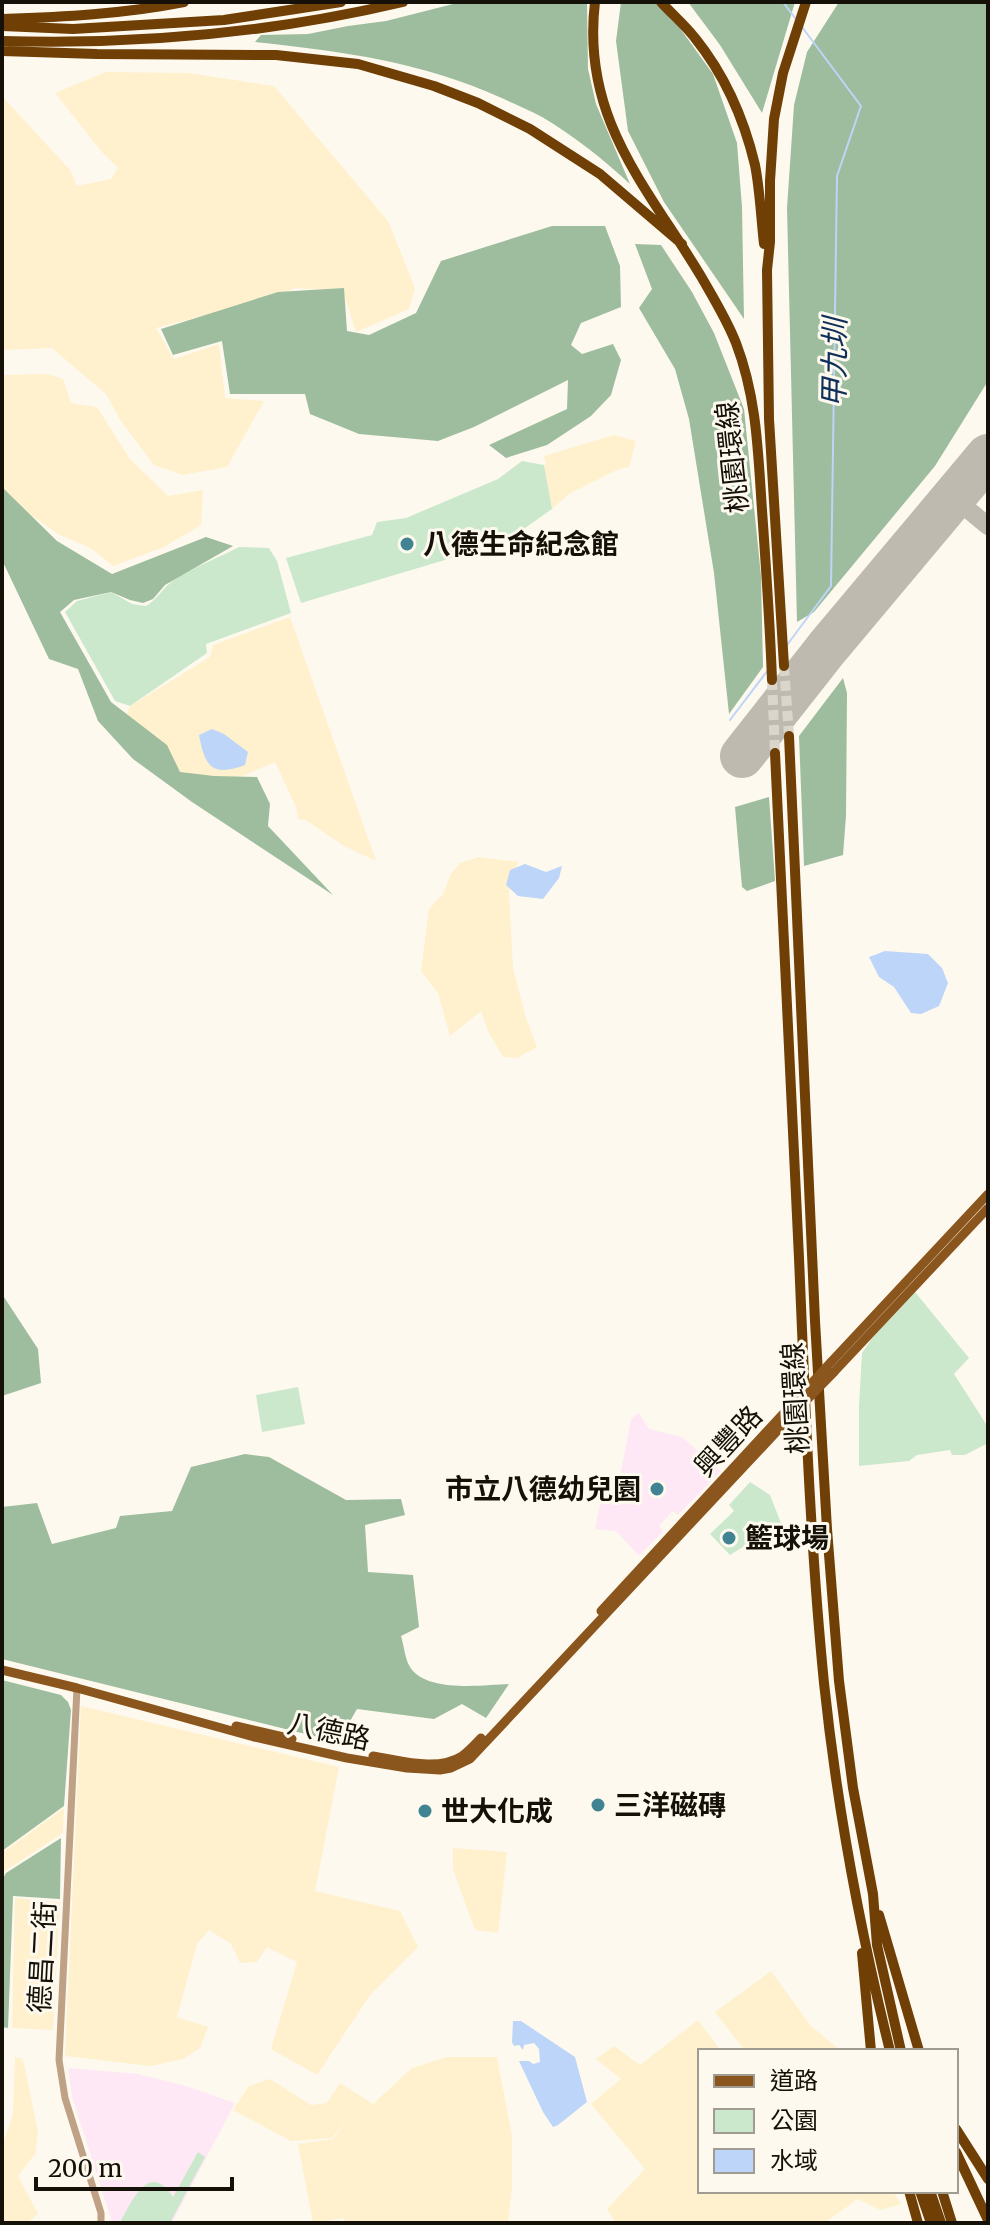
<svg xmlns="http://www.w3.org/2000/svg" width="990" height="2225" font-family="Merriweather,'Noto Sans TC',serif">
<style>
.built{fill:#fff1ce}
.education{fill:#fee8f6}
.green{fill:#cbe8cc}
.forest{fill:#9dbd9e}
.water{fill:#bcd5f8}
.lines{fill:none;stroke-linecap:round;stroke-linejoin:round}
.stream{stroke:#bcd5f8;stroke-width:2}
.taxiway{stroke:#bebaaf;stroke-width:18}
.runway{stroke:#bebaaf;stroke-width:44}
.highway-tunnel{stroke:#dbd6cc;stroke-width:10;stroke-dasharray:10 5;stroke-linecap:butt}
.minor{stroke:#bfa186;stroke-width:7}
.major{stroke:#8b561e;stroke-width:9}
.highway{stroke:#6f3f05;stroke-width:10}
.major-bridge{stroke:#8b561e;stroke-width:9}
.poi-dot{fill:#408493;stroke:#fef9ee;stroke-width:3}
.labels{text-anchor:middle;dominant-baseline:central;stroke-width:6;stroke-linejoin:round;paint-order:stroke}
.street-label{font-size:28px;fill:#151108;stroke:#fef9ee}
.poi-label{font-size:28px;font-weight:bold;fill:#151108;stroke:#fef9ee;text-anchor:start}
.water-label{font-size:30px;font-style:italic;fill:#0e2f5a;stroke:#fef9ee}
</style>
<rect width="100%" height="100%" fill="#fef9ee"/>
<path class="built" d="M106 72 188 73 274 86 388 221 415 288 409 309 356 332 343 291 295 288 256 310 218 312 156 328 174 359 219 344 225 398 264 401 227 467 183 475 154 465 121 421 106 394 52 348 2 350V96L70 170 77 186 111 179 118 168 101 151 55 93Z
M47 374 63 379 71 403 97 407 130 459 168 496 203 490 201 525 164 547 113 566 92 549 58 534 8 499 2 488V375Z
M614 435 636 441 629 467 619 469 569 494 552 509 544 465 546 464 544 456Z
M290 617 376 861 344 846 306 820 298 819 296 807 275 762 231 781 176 777 123 724 130 706 210 657 213 645Z
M479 857 518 862 509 891 513 968 526 1018 537 1047 517 1058 503 1057 488 1031 481 1011 450 1036 438 993 421 971 429 909 443 894 451 874 460 863Z
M81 1706 339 1767 315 1891 400 1911 418 1947 370 1995 317 2075 271 2049 297 1962 267 1947 257 1962 240 1963 231 1944 209 1930 197 1944 177 2017 208 2027 200 2048 183 2059 151 2066 65 2056Z
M64 1808 63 1833 5 1871 2 1876V1853Z
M453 1848 507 1852 498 1933 475 1930 453 1869Z
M15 1898 60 1902 53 2030 12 2028Z
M771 1971 810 2025 841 2051H745L715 2012Z
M698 2020 721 2051H700V2191H893L901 2204 880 2210 858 2199 824 2223H616L607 2209 645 2169 591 2104 621 2079 596 2059 614 2046 640 2065Z
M15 2057 23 2059 38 2132 35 2154 18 2176 38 2214 27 2223H10L2 2220V2146L13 2114Z
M447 2057H497L512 2136V2190L508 2223H346L344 2218 313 2223 298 2144 333 2139 349 2118 332 2138 291 2141 233 2110 249 2086 270 2079 311 2105 327 2103 340 2083 373 2104 412 2068Z"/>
<path class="education" d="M639 1413 649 1429 682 1437 721 1471 678 1515 673 1511 659 1526 663 1531 639 1556 616 1531 595 1529 601 1500 620 1477 631 1419Z
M68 2068 138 2074 186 2086 235 2103 172 2223H110L111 2219 72 2097Z"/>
<path class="green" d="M522 461 544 465 552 509 505 542 301 603 286 558 372 535 377 522 406 518 498 479Z
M239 547 269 548 277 561 291 613 206 644 207 653 130 706 115 701 65 612 77 601 111 592 132 604 146 606C158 599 162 588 174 580 194 567 218 558 239 547Z
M915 1292 969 1358 954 1374 988 1427V1443L965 1455H952L950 1450 917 1455 909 1461 859 1466V1406L862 1353 873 1337Z
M298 1387 305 1424 262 1432 256 1395Z
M750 1482 770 1495 781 1523 730 1555 710 1534 734 1511 729 1505Z
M198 2152 205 2157 170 2223H120C132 2201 149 2160 173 2197Z"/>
<path class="forest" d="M461 2H587L588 69 596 104 630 184C603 159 574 136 542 117 530 110 516 105 504 99 420 61 345 52 255 42L261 35 308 34 348 26 386 21Z
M621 2H661L713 74 737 143 742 207 744 319 664 202 628 131 616 41Z
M688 2H795L762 113 720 45Z
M839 2H988V381L935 466 814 612 797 622 787 208 794 105 807 52Z
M552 226H605L620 266 621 307 581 323 571 345 582 354 613 344 621 360 611 395 591 416 547 445 506 458 489 445 567 409 568 380 474 427 438 441 359 434 310 414 305 394H230L222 341 173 355 161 329 278 292 344 288 347 331 369 335 416 313 441 261Z
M635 244 661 245 692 292 714 333 744 409 761 576 763 667 729 714 714 573 689 419 675 369 639 308 652 289Z
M2 487 57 541 112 574 206 537 233 546 165 585 153 599 143 603 130 600 111 592 74 600 60 612 111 702 167 745 180 772 214 776 257 777 270 804 268 826 333 895 192 802 133 759 98 721 78 669 49 659 2 560Z
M843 678 847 693 846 816 843 855 804 866 799 736Z
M769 797 775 881 747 891 742 887 735 807Z
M2 1294 38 1349 41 1383 2 1396Z
M245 1454 269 1457 346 1500 401 1499 405 1515 365 1525 368 1572 413 1575 419 1627 401 1636C404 1646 405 1659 410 1667 426 1693 483 1685 509 1684L486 1718 462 1704 434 1719 357 1709 338 1742 2 1659V1507L37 1503 52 1544 116 1528 120 1516 172 1511 191 1467Z
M2 1680 61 1695 68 1702 71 1710 64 1806 2 1851Z
M61 1838 60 1899 13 1896 8 2028 2 2027V1880L6 1873Z"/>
<path class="water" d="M212 729 224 734 248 752 245 765C212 777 205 767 199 735Z
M525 864 546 872 562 866 559 878 543 899 518 896 506 885 510 870Z
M885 951 928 954 942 968 948 983 939 1006 921 1014 911 1013 894 987 879 977 869 957Z
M513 2021H521L575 2057 587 2102 558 2125 553 2127 543 2112 519 2061H529L533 2064 540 2062 539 2049 534 2043 524 2045 523 2050 519 2045 514 2046 512 2042Z"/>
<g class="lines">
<path class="stream" d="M783 2 795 18
M787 645 831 586 837 176 861 106 802 27
M730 720 768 670"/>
<path class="taxiway" d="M954 498 988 526"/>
<path class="runway" d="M742 756 827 648 988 456"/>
<path class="highway-tunnel" d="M784 666 789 736
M772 680 775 753"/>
<path class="minor" d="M77 1688 59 2060 65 2098 101 2213V2223"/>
<path class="major" d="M831 1362 988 1194
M834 1372 988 1208
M601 1611 794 1402
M2 1670 77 1688 254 1737 347 1758 407 1768 440 1770 451 1768 470 1759 796 1411
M236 1726 292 1739
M373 1756C400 1760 437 1772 462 1756 469 1751 475 1744 481 1738"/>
<path class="highway" d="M595 2C581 119 647 186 702 278 714 299 727 320 736 343 757 398 758 452 762 510 766 567 770 623 772 680
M661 2C672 14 685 25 695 38 724 74 744 119 755 165 760 190 761 218 764 244
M2 19C63 17 123 14 184 2
M2 26 73 29 224 20 341 2
M2 41C136 45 272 33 403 2
M2 51 97 54 276 55 358 64 434 86 478 103 530 129 600 174 682 244
M784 666 769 419 767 270 770 242V181L774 119 783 73 806 2
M789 736 815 1321 827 1529 839 1681 853 1788 873 1894 877 1945 901 2051
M775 753C783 921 791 1089 799 1258 805 1399 810 1542 824 1683 837 1807 860 1930 890 2051
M879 1915 919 2051
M862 1953 871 2051
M956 2129 988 2179
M956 2152 988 2220
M909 2191 918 2223
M920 2191 931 2223
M930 2191 941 2223
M942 2191 952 2223"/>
<path class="major-bridge" d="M794 1402 831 1362
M796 1411 834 1372"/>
</g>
<g class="poi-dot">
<circle cx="407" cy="544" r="8"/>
<circle cx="657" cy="1489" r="8"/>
<circle cx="729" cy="1538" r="8"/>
<circle cx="598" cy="1805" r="8"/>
<circle cx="425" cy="1811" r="8"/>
</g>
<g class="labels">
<g class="street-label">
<text transform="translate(732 457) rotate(-96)">桃園環線</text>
<text transform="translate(795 1398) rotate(-93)">桃園環線</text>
<text transform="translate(728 1441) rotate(-47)">興豐路</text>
<text transform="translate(329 1731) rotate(12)">八德路</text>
<text transform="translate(42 1957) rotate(-87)">德昌二街</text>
</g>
<g class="poi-label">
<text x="423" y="544">八德生命紀念館</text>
<text x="641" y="1489" text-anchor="end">市立八德幼兒園</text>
<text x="745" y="1538">籃球場</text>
<text x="614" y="1805">三洋磁磚</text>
<text x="441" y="1811">世大化成</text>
</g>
<g class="water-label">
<text transform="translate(834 363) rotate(-89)">甲九圳</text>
</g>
</g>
<rect width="990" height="2225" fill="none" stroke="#151108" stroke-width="8"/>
<rect x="698" y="2049" width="260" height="144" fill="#fef9ee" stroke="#a19c92" stroke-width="2"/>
<rect x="714" y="2075" width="40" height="12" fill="#8b561e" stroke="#a19c92" stroke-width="2"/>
<text x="770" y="2089" font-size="24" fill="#151108">道路</text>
<rect x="714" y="2109" width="40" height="24" fill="#cbe8cc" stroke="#a19c92" stroke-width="2"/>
<text x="770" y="2129" font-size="24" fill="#151108">公園</text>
<rect x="714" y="2149" width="40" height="24" fill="#bcd5f8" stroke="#a19c92" stroke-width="2"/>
<text x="770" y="2169" font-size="24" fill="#151108">水域</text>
<path d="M36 2177v12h196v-12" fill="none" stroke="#151108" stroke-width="4"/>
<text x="48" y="2177" font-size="24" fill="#151108" stroke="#fef9ee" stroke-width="6" paint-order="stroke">200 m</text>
</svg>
